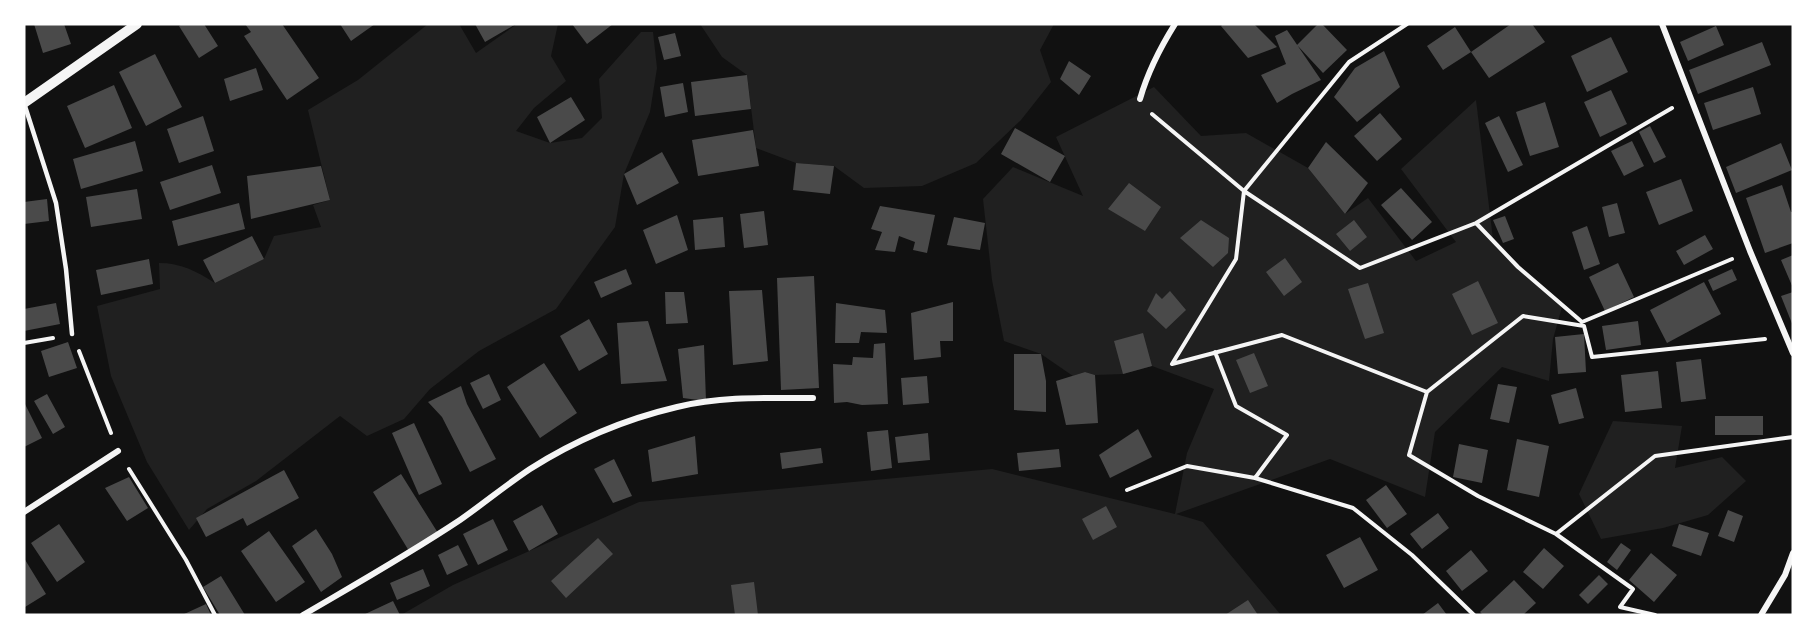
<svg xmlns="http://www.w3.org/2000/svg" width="1817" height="639" font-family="'Exo 2',sans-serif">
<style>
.green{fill:#202020}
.building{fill:#4a4a4a}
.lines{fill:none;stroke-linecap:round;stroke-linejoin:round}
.path{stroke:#f5f5f5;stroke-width:4}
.service{stroke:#f5f5f5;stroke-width:4.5}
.minor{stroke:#f5f5f5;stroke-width:6}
.tertiary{stroke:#f5f5f5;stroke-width:10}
</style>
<rect width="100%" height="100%" fill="#111"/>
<path class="green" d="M428 24H459L476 53 517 24H558L551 56 566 81 534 108 516 131 550 143 582 138 602 118 599 79 641 32H653L657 68 650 112 624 174 615 227 586 267 556 309 479 351 430 389 404 419 367 436 340 416 256 481 207 509 189 530 147 462 111 376 97 306 160 289 159 263C181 263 196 271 215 283L264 259 274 236 321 227 313 205 330 200 308 110 358 80Z
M700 24H1054L1040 50 1051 82 1021 120 976 163 922 186 864 188 834 166 796 163 756 148 747 75 722 57Z
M1154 87 1201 136 1246 133 1308 168 1345 214 1368 198 1416 261 1456 242 1401 169 1476 100 1493 239 1562 307 1553 339 1549 381 1502 367 1435 432 1425 497 1330 459 1176 514 1203 522 1281 615H401L453 585 639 502 992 469 1175 514 1187 453 1214 389 1152 366 1123 374 1095 375 1085 372 1073 376 1041 354 1004 341 992 280 983 199 1013 167 1083 196 1056 137Z
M1613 421 1682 426 1675 468 1722 457 1746 481 1708 515 1663 528 1601 539 1579 494Z"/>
<path class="building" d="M34 24H64L71 44 43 53Z
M182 24H204L218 46 199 58 179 26Z
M245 24H282L319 78 287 100 244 36 251 32Z
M340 24H375L351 41Z
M475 24H516L485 42Z
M572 24H613L587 44Z
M1223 24H1254L1277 47 1248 58 1221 26Z
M1318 24H1322L1347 50 1323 73 1297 45Z
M1511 24H1532L1545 42 1489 78 1471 52 1443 70 1427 46 1455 27 1471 52Z
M1716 26 1724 45 1688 61 1680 42Z
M1287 30 1321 80 1292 94 1277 103 1261 75 1286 64 1275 36Z
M675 33 681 56 664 60 658 37Z
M1611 37 1628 72 1587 92 1571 56Z
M1762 42 1771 65 1698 94 1689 70Z
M1384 51 1400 87 1357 122 1334 97 1355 68Z
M155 54 182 107 146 126 119 72Z
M1069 61 1091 76 1079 95 1060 79Z
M256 68 263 90 230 101 224 79Z
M747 75 751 109 695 116 691 82Z
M683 83 688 112 665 117 660 87Z
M114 85 132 128 85 148 67 106Z
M1753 87 1761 114 1713 130 1704 103Z
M1611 90 1627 124 1600 137 1584 102Z
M571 97 585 120 550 143 537 117Z
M1545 102 1559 147 1530 156 1516 112Z
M1380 113 1402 139 1377 161 1354 136Z
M203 116 214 151 179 163 167 129Z
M1499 116 1523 165 1508 172 1485 123Z
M1650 126 1666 157 1654 163 1639 132Z
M1015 128 1065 156 1050 182 1001 154Z
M753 130 759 166 698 176 692 140Z
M135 141 143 171 81 189 73 159Z
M1632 141 1644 166 1624 176 1611 151Z
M1326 142 1368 183 1345 214 1308 168Z
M1781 143 1792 170 1736 193 1726 167Z
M662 152 679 183 637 205 624 174Z
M796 163 834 166 830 194 793 190Z
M212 165 221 193 170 210 160 182Z
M321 166 330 200 251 219 247 176Z
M1681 179 1693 211 1659 225 1646 192Z
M1129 183 1161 207 1145 231 1108 209Z
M1782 185 1791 212H1793V243L1765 253 1746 198Z
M1401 188 1432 222 1412 240 1381 205Z
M137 189 142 219 91 227 86 197Z
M47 199 49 221 24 224V202Z
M239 203 245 229 178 246 172 221Z
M1617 203 1625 233 1609 237 1602 207Z
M880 206 935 215 927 253 913 250 915 242 899 236 895 252 875 250 882 232 871 229Z
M764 211 768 245 744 248 740 214Z
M677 215 688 250 656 264 643 230Z
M1505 216 1514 239 1503 243 1493 220Z
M723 217 725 247 695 250 693 220Z
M954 217 985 223 980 250 947 245Z
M1201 220 1229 238 1228 253 1213 267 1180 238Z
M1354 220 1367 237 1350 251 1336 234Z
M1587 226 1600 264 1584 270 1572 232Z
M1705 235 1713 249 1684 265 1676 251Z
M252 236 264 259 215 283 203 260Z
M1793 255V288L1781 260Z
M1285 258 1302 282 1284 296 1266 272Z
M149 259 153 284 101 295 96 270Z
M1618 263 1634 297 1605 311 1589 277Z
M626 269 632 284 601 298 594 282Z
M1732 269 1737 280 1713 291 1708 280Z
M814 276 819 388 781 390 777 278Z
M1478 281 1498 323 1472 335 1452 294Z
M1704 282 1721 314 1667 343 1650 310Z
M1368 283 1384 333 1365 339 1348 289Z
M762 290 768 361 733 365 729 291Z
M1170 291 1186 310 1166 329 1147 311 1156 293 1162 299Z
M665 292H684L688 323 666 324Z
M1793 292V326L1781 296Z
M953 302V341H940L941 357 914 360 911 313Z
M56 303 60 324 24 331V309Z
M836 303 885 310 887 333 861 332 859 343H835Z
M589 319 608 354 579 371 560 336Z
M648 321 667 381 621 384 617 323Z
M1638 321 1641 345 1606 350 1602 326Z
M1143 333 1152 366 1123 374 1114 341Z
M1584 334 1586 372 1558 374 1555 337Z
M68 342 77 368 49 377 41 351Z
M885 343 888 404 862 405 847 402 834 403 833 364 852 365 853 357 873 358 874 344Z
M704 345 706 401 683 398 678 349Z
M1254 353 1268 386 1250 393 1236 360Z
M1014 354H1041L1046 381V412L1014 410Z
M1701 359 1706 399 1681 402 1676 362Z
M544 363 577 413 540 438 507 387Z
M1658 371 1662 408 1625 412 1621 375Z
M1085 372 1095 375 1098 423 1066 425 1056 381Z
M489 374 501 400 483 409 470 383Z
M927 376 929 403 903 405 901 378Z
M1498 384 1517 387 1509 423 1490 419Z
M461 386 467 404 496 459 470 472 442 417 428 402Z
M1576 388 1584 418 1559 424 1551 395Z
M47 394 65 427 53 434 34 401Z
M24 402 42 438 24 447Z
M1715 416H1763V435H1715Z
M414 423 442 484 419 495 392 433Z
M1138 429 1152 457 1110 478 1099 455Z
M888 430 892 468 871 471 867 432Z
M928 433 930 460 898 463 895 437Z
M695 436 698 474 652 482 648 450Z
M1517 439 1549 446 1539 497 1507 490Z
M1459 444 1488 450 1482 483 1453 477Z
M821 448 823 463 782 469 780 453Z
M1059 449 1061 467 1019 471 1017 453Z
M614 459 632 496 613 503 594 469Z
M284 470 299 498 247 526 243 518 206 537 196 518Z
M401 474 438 533 409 551 373 492Z
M129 477 148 508 127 521 105 488Z
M1386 485 1407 514 1387 528 1366 500Z
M542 505 558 534 529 551 513 521Z
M1106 506 1117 527 1093 540 1082 519Z
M1728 510 1743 516 1734 542 1718 536Z
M1438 513 1449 528 1422 549 1410 534Z
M493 519 508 550 478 565 463 534Z
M59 524 85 562 57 582 31 543Z
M1679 524 1709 533 1701 556 1672 546Z
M316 529 332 554 342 577 321 592 292 546Z
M269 531 305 582 276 602 241 551Z
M1360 537 1378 570 1344 588 1326 555Z
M598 538 613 554 566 598 551 581Z
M1621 543 1631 550 1617 570 1607 562Z
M458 545 468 565 447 575 438 555Z
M1544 548 1564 566 1543 589 1523 572Z
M1471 550 1488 571 1462 591 1446 571Z
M1651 553 1677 575 1654 602 1629 580Z
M24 558 46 594 25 607 24 606Z
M423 569 430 586 397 600 390 583Z
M1599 575 1608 584 1588 604 1579 595Z
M221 576 245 615H220L203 587Z
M1514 580 1536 603 1523 615H1483L1480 612Z
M754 582 758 615H735L731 585Z
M1248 600 1258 615H1225Z
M393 601 400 615H363Z
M1438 603 1447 615H1422Z
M206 604 211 615H182Z"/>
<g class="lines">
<path class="path" d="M1407 24 1349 62 1244 191 1236 259 1172 364 1282 335 1427 392
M1152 114 1244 191 1360 268 1476 223 1672 108
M1476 223 1518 267 1582 322 1732 259
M24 343 53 338
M79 351 111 433
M129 469 186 560 215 615
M1255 478 1353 508 1412 555 1474 615
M1127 490 1187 466 1255 478 1287 435 1236 406 1215 352
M1556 534 1655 456 1793 437
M1655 615 1620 607 1633 589 1556 534 1478 496 1409 455 1427 392 1523 316 1584 326 1592 357 1765 339"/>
<path class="service" d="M24 103 56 203 66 269 72 334"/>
<path class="minor" d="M1662 24 1750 251 1793 353
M1140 99C1148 71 1160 48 1175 24
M24 512 118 451
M303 615C356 584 409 554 460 520 483 504 506 485 530 469 574 441 626 419 677 407 722 396 767 398 813 398
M1761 615 1785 575 1793 553"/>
<path class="tertiary" d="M24 103 137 24"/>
</g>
<rect width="1817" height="639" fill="none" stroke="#ffffff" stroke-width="51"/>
</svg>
